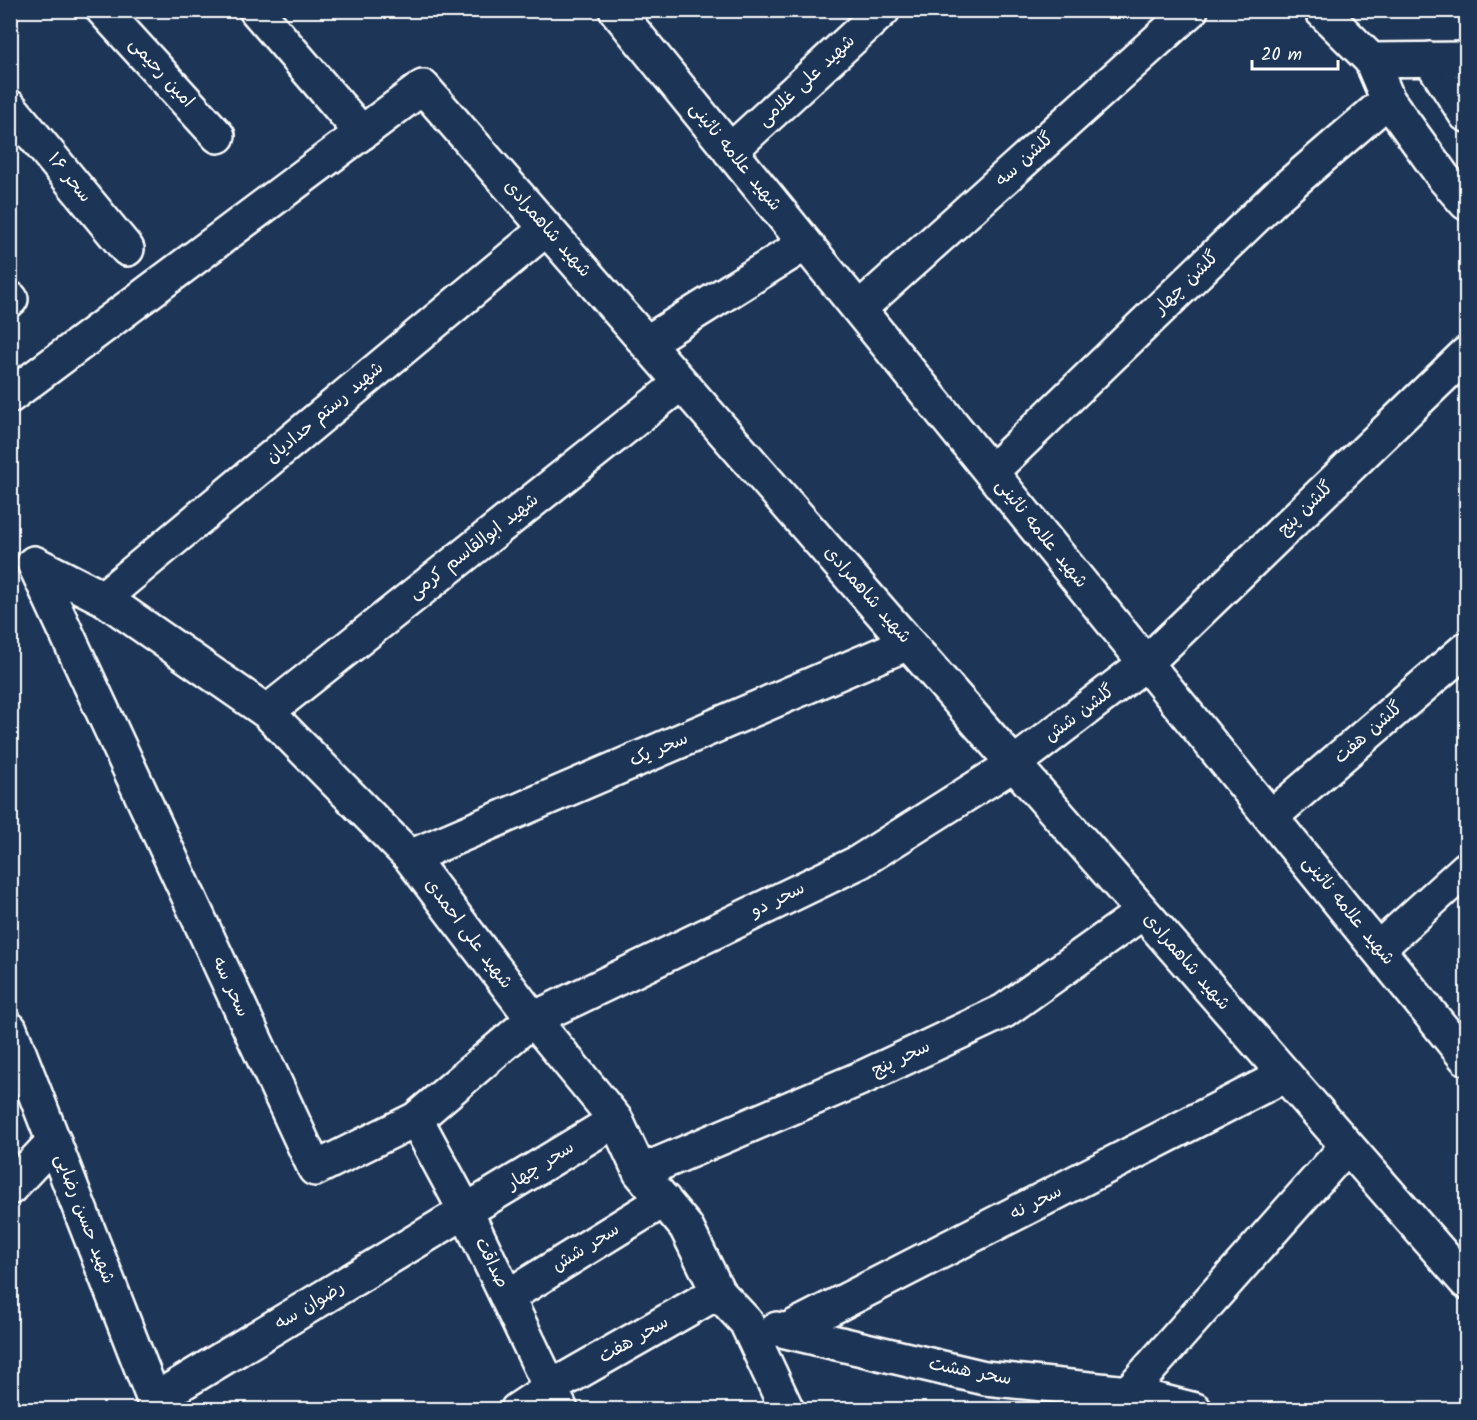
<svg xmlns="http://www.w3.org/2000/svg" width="1477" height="1420" font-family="Kalam,'Playpen Sans Arabic',sans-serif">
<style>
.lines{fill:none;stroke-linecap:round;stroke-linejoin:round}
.minor-casing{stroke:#fff;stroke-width:38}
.tertiary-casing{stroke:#fff;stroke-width:38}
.minor{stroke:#1d3557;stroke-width:33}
.tertiary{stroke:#1d3557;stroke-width:33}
.labels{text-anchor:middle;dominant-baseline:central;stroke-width:4.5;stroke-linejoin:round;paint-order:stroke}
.street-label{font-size:18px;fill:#fff;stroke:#1d3557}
</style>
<rect width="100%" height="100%" fill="#1d3557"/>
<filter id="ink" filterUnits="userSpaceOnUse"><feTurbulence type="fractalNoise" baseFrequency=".0167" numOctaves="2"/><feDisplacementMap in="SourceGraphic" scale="12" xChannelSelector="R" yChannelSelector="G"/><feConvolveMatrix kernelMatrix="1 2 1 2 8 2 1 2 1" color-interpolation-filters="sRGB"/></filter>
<g filter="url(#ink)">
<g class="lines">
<defs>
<path id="minor" d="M103 10 218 136
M256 10 362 133
M616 10 1466 1058
M1321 10 1371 60 1388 100 1444 178 1466 203
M1430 59 1466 115
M1371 60 1466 59
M10 107 127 249
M730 151 883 10
M10 299H11
M859 309 1191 10
M646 343 805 244
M10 396 423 87 1466 1282
M991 472 1279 194 1388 100
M34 563 315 1169 416 1119 533 1019 859 862 1014 764 1146 663 1466 354
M34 563 103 598 267 712 410 857 533 1019 616 1120 640 1172 686 1227 718 1292 746 1322 787 1410
M103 598 546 229
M267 712 681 383
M1272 816 1466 649
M410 857 908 643
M1378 949 1466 869
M10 1029 154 1400 156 1410
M416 1119 466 1212 561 1410
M640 1172 866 1076 1004 1011 1143 912
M507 1297 664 1200
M777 1329 985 1378 1128 1393 1195 1410
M786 1331 1285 1075
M1128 1393 1347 1146
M154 1400 616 1120
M517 1410 550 1388 718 1292"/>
<path id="tertiary" d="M10 1188 54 1141"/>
</defs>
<use href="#minor" class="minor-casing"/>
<use href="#tertiary" class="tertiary-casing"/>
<use href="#minor" class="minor"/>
<use href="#tertiary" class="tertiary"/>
</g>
</g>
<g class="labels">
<g class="street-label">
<text transform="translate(161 73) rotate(48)">امین رحیمی</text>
<text transform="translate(807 81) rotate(-43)">شهید علی غلامی</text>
<text transform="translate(735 157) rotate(51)">شهید علامه‌ نائینی</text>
<text transform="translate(1025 160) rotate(-42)">گلشن سه</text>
<text transform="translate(69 178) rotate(51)">سحر ۱۶</text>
<text transform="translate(547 229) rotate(49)">شهید شاهمرادی</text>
<text transform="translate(1187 283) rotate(-44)">گلشن چهار</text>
<text transform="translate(325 413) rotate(-40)">شهید رستم حدادیان</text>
<text transform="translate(1306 509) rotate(-44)">گلشن پنج</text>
<text transform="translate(1041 534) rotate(51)">شهید علامه‌ نائینی</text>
<text transform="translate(474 547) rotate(-38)">شهید ابوالقاسم کرمی</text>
<text transform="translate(867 595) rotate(49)">شهید شاهمرادی</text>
<text transform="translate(1080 714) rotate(-37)">گلشن شش</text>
<text transform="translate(1369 733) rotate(-41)">گلشن هفت</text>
<text transform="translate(659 750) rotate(-23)">سحر یک</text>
<text transform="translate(778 900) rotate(-26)">سحر دو</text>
<text transform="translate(1348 911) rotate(51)">شهید علامه‌ نائینی</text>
<text transform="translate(468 934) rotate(53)">شهید علی احمدی</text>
<text transform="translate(1186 962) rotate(49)">شهید شاهمرادی</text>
<text transform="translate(230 987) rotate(65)">سحر سه</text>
<text transform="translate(901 1059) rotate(-25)">سحر پنج</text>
<text transform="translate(541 1166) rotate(-32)">سحر چهار</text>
<text transform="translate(1036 1203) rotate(-27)">سحر نه</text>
<text transform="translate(84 1219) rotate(69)">شهید حسن رضایی</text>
<text transform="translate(586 1248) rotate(-32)">سحر شش</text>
<text transform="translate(491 1263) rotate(64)">صداقت</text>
<text transform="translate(310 1306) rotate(-31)">رضوان سه</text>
<text transform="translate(634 1340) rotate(-30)">سحر هفت</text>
<text transform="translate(970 1372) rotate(11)">سحر هشت</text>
</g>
</g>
<rect width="1477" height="1420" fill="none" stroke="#1d3557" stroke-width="36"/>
<rect x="18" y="18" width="1441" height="1384" fill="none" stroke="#fff" stroke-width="2" filter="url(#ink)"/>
<path d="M1252 60v9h86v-9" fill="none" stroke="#ffffff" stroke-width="3"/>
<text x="1261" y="60" font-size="18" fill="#ffffff" stroke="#1d3557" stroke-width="4.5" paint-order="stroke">20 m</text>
</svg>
